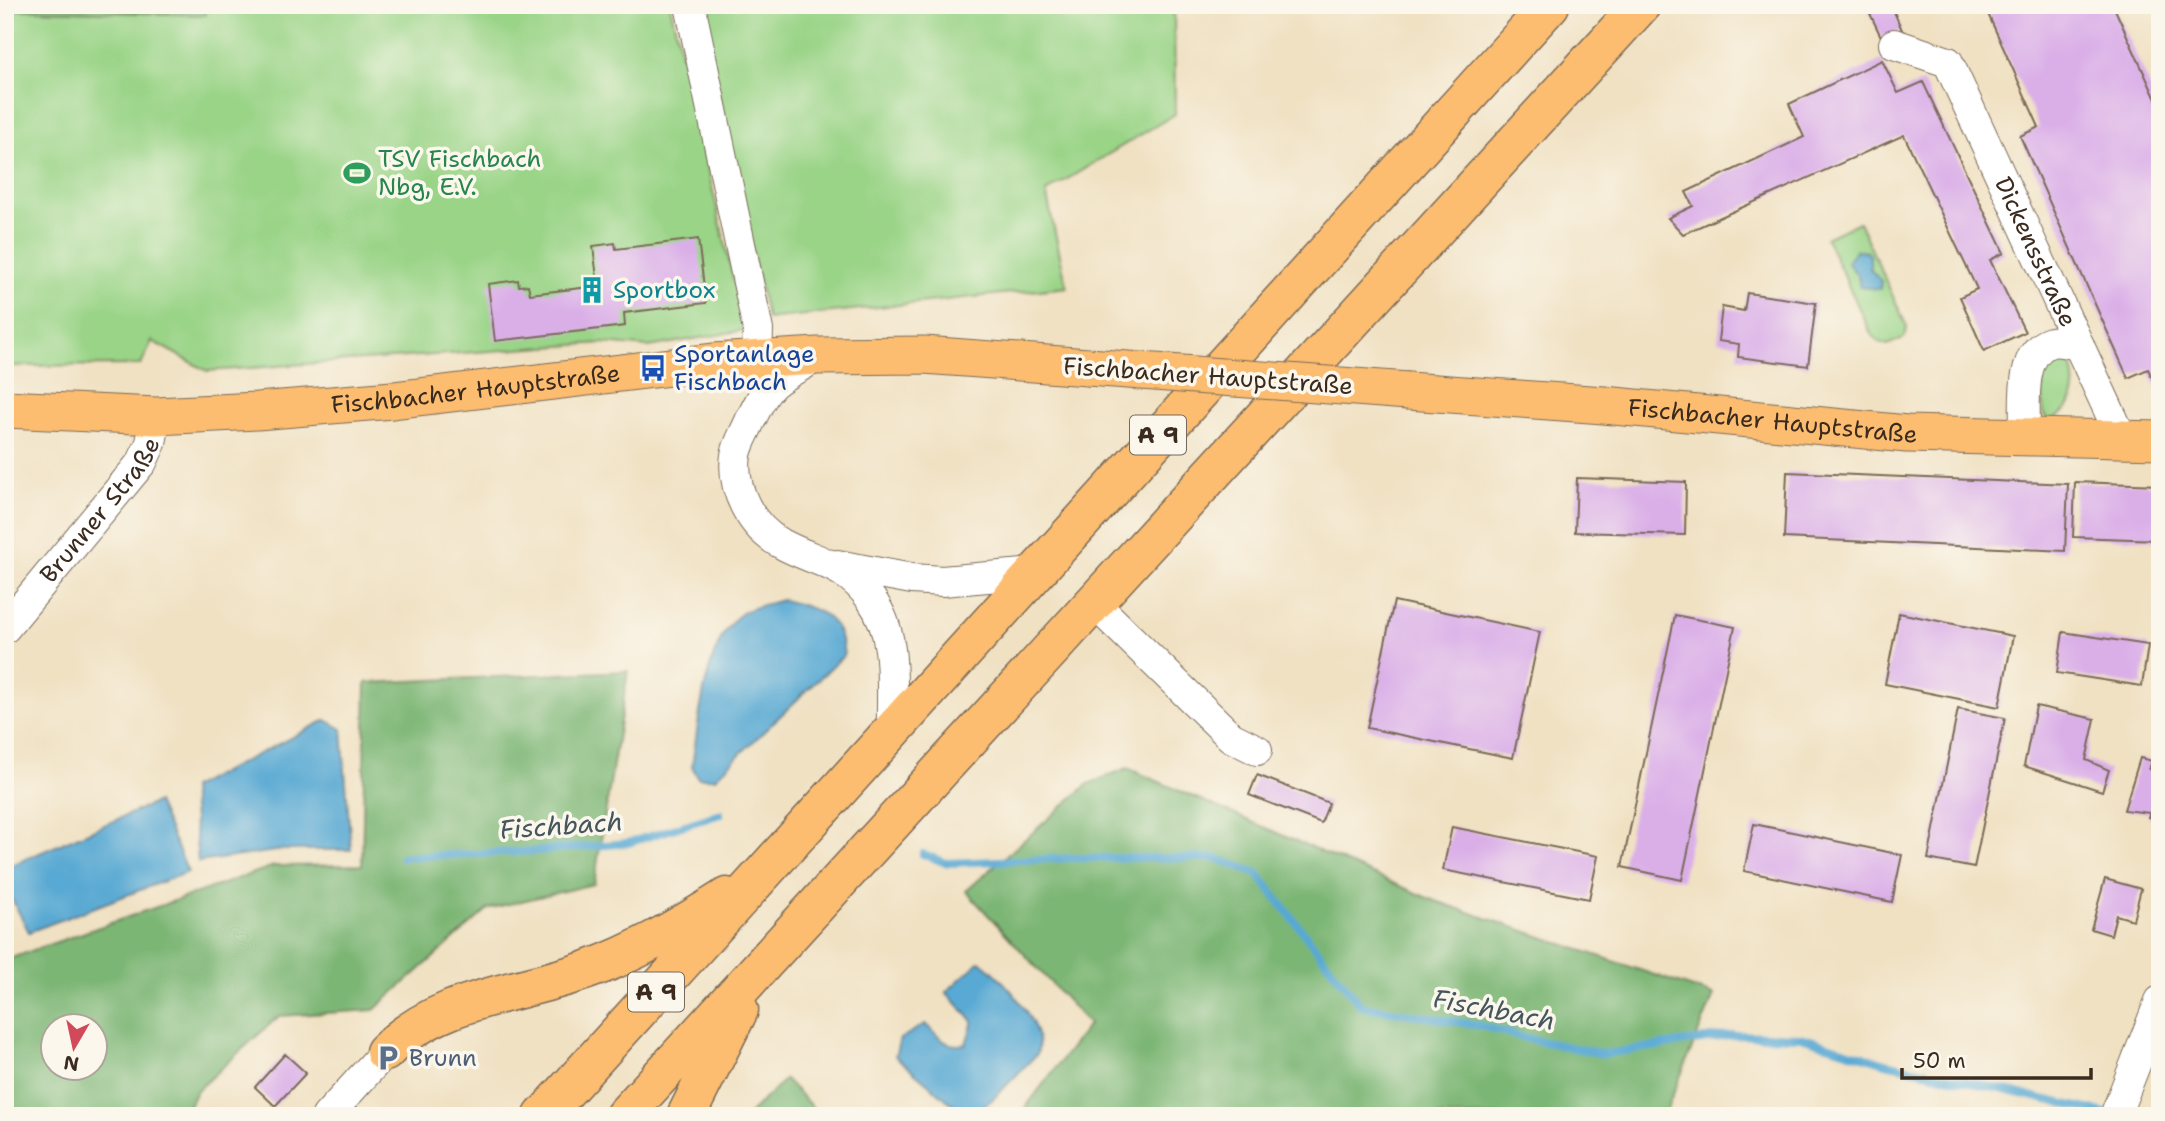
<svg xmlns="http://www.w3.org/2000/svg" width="2165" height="1121" font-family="'Shantell Sans',sans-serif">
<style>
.green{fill:#9ad487;stroke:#6a7f52;stroke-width:2}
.forest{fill:#7bb674;stroke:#5b7049;stroke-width:2;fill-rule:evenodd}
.water{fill:#58a9d3;stroke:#4a6a78;stroke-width:2}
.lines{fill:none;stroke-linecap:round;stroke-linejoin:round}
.stream{stroke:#58a9d3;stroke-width:8}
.building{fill:#daafe8}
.minor-casing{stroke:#7a6a58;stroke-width:32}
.major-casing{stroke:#7a6a58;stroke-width:39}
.highway-casing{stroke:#7a6a58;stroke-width:41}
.minor{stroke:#fff;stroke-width:30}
.major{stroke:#fcbd6f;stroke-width:37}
.highway{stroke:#fcbd6f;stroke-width:38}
.major-bridge-casing{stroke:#7a6a58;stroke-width:39;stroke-linecap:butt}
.major-bridge{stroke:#fcbd6f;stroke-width:37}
.labels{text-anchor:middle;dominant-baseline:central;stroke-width:7;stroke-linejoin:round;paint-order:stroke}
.shield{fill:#fbf7ec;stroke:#75685c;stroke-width:2}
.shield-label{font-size:23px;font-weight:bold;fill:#3b2a1e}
.leisure-label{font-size:24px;fill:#27864d;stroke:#fbf7ec;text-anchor:start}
.street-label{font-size:24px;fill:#3b2a1e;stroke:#fbf7ec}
.culture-label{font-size:24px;fill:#0d838f;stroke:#fbf7ec;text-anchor:start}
.transit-label{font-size:24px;fill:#164399;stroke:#fbf7ec;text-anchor:start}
.service-label{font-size:24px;fill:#4e5e75;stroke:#fbf7ec;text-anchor:start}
.water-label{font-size:26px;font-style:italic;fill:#45565d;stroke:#fbf7ec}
</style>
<rect width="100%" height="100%" fill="#fbf7ec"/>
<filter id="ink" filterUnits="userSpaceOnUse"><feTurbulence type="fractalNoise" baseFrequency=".0143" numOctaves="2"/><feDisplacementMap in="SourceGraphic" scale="14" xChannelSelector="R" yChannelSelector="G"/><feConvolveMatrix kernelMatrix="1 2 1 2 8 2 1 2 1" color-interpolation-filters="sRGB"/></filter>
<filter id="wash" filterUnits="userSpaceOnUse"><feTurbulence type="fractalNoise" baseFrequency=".00686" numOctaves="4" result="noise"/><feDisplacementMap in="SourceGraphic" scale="28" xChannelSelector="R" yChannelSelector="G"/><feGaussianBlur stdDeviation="1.57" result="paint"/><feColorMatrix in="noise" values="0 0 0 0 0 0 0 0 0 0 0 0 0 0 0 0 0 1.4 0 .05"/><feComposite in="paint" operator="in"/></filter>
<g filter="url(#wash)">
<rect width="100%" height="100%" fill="#f0e1c3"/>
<path class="green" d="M204 5H670L745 330 649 347 602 343 207 371 152 341 141 365 5 366V9L205 15Z
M699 5H1174L1175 114 1046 192 1067 287 767 319Z
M1859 222 1907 327 1904 338 1887 345 1879 342 1871 334 1826 238Z
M2066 353C2079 378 2079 408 2050 421L2043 414V361L2048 356Z"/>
<path class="forest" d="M5 5H204L206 15 5 9Z
M628 671 594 884 488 909 374 1010 279 1016 196 1091 184 1116H5V960L274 866 362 865 366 683ZM52 1026H94V1068H52Z
M1127 768 1430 899 1714 995 1664 1116H1019L1089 1024 966 891 1088 784Z
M785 1079 821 1116H747Z"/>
<path class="water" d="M1856 250 1866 251 1870 255V269L1881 281 1880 289 1860 287 1858 276 1847 262Z
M782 600C818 609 840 614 844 655L715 778H698L692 766C699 723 704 642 741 614 751 606 769 604 782 600Z
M326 720 342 729 351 850H282L198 862 191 788Z
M157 802 188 872 29 932 5 886V868Z
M980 961C1002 976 1047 1027 1037 1054L993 1099 970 1116 964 1114 895 1056 900 1039 925 1024C939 1036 945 1049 966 1044L973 1021 946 992Z"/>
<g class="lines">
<path class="stream" d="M923 854 946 863 1074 858H1215L1257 873 1361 1006 1482 1026 1525 1038 1604 1054 1734 1035 1801 1037 1886 1063 2109 1114
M402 857 538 851 628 843 720 814"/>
</g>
<g id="blocks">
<path class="building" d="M1866 5H1891L1902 30 1882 39Z
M1984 5H2113L2160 108V387L2157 388 2148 369 2128 378 2020 136 2039 127Z
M1882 60 1898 93 1923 82 2004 253 1990 260 2025 332 1984 351 1960 297 1977 289 1904 135 1683 234 1668 218 1693 206 1686 192 1804 137 1789 104Z
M698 239 706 303 624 313 625 326 495 341 488 284 518 280 519 286 528 285 530 294 598 286 593 246 615 243 616 249Z
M1747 293 1816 303 1808 366 1738 357 1739 344 1718 341 1722 307 1744 311Z
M1787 472 2068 484 2065 551 1784 538Z
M1577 478 1686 482 1685 535 1575 532Z
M2075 482 2160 485V540L2073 537Z
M1394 601 1540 632 1513 758 1367 728Z
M1899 613 2013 636 1999 707 1885 684Z
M1675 615 1735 627 1682 880 1622 867Z
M2063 632 2148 645 2142 686 2057 673Z
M2036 706 2095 719 2086 760 2109 770 2102 791 2024 766Z
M1958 709 2005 718 1974 868 1928 859Z
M2140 758 2152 761 2149 769 2160 772V820L2148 817 2150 813 2124 810Z
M1257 775 1329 803 1321 823 1249 795Z
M1754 824 1902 855 1892 902 1744 871Z
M1452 827 1598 856 1589 899 1443 870Z
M2105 879 2141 889 2133 920 2116 915 2111 935 2091 929Z
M285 1054 306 1073 275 1106 255 1087Z"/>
</g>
</g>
<g filter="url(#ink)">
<use href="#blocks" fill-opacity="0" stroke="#7a6a58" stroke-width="2"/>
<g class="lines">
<defs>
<g id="minor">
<path d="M690 5 758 330 757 359"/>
<path id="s1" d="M1894 44 1948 62 2123 441"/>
<path d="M818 356C804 365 785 373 773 384 763 393 756 409 750 421 746 431 738 443 736 455 731 489 751 528 782 544 817 563 844 562 871 599 898 636 891 684 892 728"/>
<path d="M2025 438C2026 410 2017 352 2051 342 2059 340 2071 344 2079 345"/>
<path d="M837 565 912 579 942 581 1034 573"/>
<path d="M1095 604 1231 737 1257 750"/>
<path id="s2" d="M5 628 142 462 151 443 156 416"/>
<path d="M327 1116 385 1052"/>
<path d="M2115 1116 2160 1001"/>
</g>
<g id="major">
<path id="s3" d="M1408 391 1604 405 1907 434 2160 440"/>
<path id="s4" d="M5 409 156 416 257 411 393 400 713 362 818 356 924 355 1088 367"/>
</g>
<path id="highway" d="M385 1052C438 997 521 994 590 969 638 952 685 924 727 897
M543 1116 1550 5
M624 1116 1641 5
M686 1116 739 1010"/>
</defs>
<use href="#minor" class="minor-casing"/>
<use href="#major" class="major-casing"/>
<use href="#highway" class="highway-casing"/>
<use href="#minor" class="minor"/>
<use href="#major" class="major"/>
<use href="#highway" class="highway"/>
<defs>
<path id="major-bridge" d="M1088 367 1408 391"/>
</defs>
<use href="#major-bridge" class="major-bridge-casing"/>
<use href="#major-bridge" class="major-bridge"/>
</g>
</g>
<defs>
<symbol id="stadium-bare" viewBox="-9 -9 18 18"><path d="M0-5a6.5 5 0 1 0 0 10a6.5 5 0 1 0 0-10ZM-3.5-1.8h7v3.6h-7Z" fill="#2e9e5b" stroke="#fbf7ec" stroke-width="2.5" paint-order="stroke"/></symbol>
<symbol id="building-bare" viewBox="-9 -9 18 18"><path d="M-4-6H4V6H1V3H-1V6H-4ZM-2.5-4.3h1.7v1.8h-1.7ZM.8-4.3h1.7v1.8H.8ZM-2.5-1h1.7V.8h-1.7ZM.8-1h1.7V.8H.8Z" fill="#0f9aa8" stroke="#fbf7ec" stroke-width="2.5" paint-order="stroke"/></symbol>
<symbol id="bus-bare" viewBox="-9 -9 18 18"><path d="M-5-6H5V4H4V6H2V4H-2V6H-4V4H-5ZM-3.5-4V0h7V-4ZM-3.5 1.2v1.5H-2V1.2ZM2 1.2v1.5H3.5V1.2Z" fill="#1a4fb4" stroke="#fbf7ec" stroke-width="2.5" paint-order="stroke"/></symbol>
<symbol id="parking-bare" viewBox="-9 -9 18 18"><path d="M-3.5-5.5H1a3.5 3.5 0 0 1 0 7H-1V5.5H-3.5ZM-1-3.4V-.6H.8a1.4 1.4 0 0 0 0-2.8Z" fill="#5c6f8a" stroke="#fbf7ec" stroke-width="2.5" paint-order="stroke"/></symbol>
</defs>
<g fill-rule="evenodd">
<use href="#stadium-bare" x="338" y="154" width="38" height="38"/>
<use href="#building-bare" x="573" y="271" width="38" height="38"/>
<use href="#bus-bare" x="634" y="349" width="38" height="38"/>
<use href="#parking-bare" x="369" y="1039" width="38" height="38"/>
</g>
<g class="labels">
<g class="shield">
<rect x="1130" y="415.5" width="56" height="39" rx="5"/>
<rect x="628" y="972.5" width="56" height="39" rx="5"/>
</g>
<g class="shield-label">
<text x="1158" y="435">A 9</text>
<text x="656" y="992">A 9</text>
</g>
<g class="leisure-label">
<text x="378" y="159">TSV Fischbach<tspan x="378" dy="28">Nbg, E.V.</tspan></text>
</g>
<g class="street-label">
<text stroke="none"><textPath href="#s1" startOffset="266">Dickensstraße</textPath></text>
<text transform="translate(1208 376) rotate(4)">Fischbacher Hauptstraße</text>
<text stroke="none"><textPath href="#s4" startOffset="472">Fischbacher Hauptstraße</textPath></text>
<text stroke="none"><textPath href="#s3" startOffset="366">Fischbacher Hauptstraße</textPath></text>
<text stroke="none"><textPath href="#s2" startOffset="152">Brunner Straße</textPath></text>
</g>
<g class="culture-label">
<text x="613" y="290">Sportbox</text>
</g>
<g class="transit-label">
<text x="674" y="354">Sportanlage<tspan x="674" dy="28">Fischbach</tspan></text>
</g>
<g class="service-label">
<text x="409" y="1058">Brunn</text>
</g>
<g class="water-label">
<text transform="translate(561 825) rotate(-4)">Fischbach</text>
<text transform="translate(1494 1009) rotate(11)">Fischbach</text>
</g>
</g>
<rect width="2165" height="1121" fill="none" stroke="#fbf7ec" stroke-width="28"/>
<g transform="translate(74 1047) rotate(189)"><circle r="33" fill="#fbf7ec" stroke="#aea59a" stroke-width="2"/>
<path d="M0-5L12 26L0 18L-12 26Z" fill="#d1495b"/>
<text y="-10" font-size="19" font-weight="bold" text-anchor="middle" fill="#3b2a1e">N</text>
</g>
<path d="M1902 1068v10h189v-10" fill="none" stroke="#3b2a1e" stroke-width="3.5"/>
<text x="1913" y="1068" font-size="21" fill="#3b2a1e" stroke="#fbf7ec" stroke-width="5" paint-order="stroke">50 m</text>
</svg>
